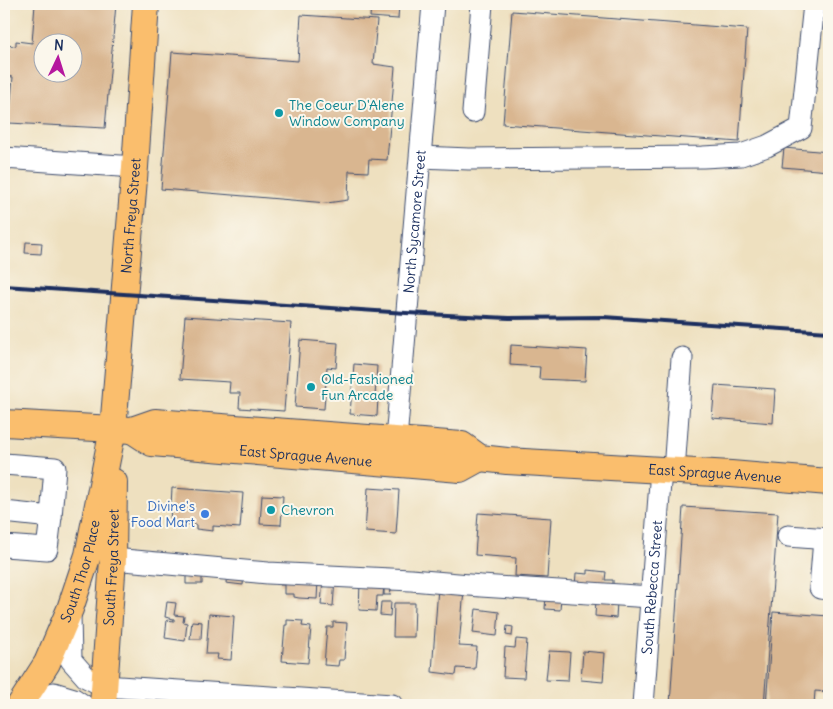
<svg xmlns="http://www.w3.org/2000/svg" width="833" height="709" font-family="Delius,sans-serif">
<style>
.building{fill:#d9b690;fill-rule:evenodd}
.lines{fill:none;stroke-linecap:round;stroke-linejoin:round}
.minor-casing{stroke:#3b4a6d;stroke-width:23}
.major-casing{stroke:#3b4a6d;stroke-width:28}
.minor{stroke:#fff;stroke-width:21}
.major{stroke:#fabe6d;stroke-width:26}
.rail{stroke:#1b2f5e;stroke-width:4}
.culture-dot{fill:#0f9aa8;stroke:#fbf7ec;stroke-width:2}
.shop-dot{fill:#3f7fe0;stroke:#fbf7ec;stroke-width:2}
.labels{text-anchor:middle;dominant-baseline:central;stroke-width:4;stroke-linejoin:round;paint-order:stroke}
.culture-label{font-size:14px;fill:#0d838f;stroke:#fbf7ec;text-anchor:start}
.street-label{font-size:14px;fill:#1b2f5e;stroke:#fbf7ec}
.shop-label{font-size:14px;fill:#366cbe;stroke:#fbf7ec;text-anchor:end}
</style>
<rect width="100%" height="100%" fill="#fbf7ec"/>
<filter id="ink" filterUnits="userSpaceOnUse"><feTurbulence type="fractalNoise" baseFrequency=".02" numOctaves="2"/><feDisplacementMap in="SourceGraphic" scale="10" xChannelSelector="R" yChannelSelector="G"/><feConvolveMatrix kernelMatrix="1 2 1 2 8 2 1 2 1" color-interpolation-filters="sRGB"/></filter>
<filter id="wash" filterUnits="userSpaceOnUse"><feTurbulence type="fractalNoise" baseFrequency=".0096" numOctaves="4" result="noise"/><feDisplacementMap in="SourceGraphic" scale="20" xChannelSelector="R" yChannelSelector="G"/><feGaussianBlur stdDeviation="1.12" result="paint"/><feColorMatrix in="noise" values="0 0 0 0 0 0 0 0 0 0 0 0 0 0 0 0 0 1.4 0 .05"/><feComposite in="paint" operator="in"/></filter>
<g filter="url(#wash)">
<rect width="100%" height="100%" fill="#eee0bf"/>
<g id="blocks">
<path class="building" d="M35 4H116L105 128 9 123 13 77 4 76V45L16 46V41L32 43ZM42 42H72V72H42Z
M371 4H399L398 19 370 17Z
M512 11 747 29 739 142 503 124Z
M301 15 377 20 373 64 395 67 387 160 369 159 368 172 349 171 348 200 327 203 161 189 172 52 298 61Z
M784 148 829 152V171L782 167Z
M26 242 42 243 41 254 25 253Z
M185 316 291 323 284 411 239 408 240 393H229L230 382 180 379Z
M300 340 338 343 336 368 327 367 324 409 295 407Z
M511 345 587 350 585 381 539 379 540 367 510 365Z
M354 364 377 366 375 397H378L377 416 350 414Z
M715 385 775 389 773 423 712 418Z
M172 488 243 493 240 528 213 526V531L196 529V525L170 523Z
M368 488 399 490 396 534 365 532Z
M262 495 283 496 281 525 260 524Z
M683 507 778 513 764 705H670Z
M478 513 551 518 547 578 515 576 516 558 475 555Z
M588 570 606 572 605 580H613V589L575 587 576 573 588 574Z
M227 572 244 573 243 585 226 583Z
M186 574 202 575V584H186Z
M281 579 318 581 317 599 299 598 294 597V594H284V585H280Z
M323 579 335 580 333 606 321 605Z
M360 583 384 584 383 596H377L376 611 359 610Z
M438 587 464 590 459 646 477 647 475 669 457 668 456 675 432 672Z
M384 588 391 589 390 595H384Z
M546 596 561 597 560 610 545 609Z
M596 600 617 602 616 618 595 616Z
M167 602 176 603 174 615 184 616 183 622 187 623 185 641 165 638 167 620 174 621V619L165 617Z
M381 602H391L390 616 380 615Z
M394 603H415L414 637H393Z
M476 609 499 612 497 636 473 633Z
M773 612 829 616V692L815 691 814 705H766Z
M209 614 234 616 231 660 217 659 218 654H206Z
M287 620 303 621 302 626 311 627 308 663 282 661 285 625H287Z
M192 621 202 622 201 639H190Z
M333 622 347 623 344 660H339L338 666 324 665 327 627H333Z
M507 626 513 627 512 636 506 635Z
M516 639 527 640 524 678 503 677 505 647 515 648Z
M549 651 570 652 568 681 546 680Z
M583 651 605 653 603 682 581 680Z"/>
</g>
</g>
<g filter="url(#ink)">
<use href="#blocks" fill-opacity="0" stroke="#3b4a6d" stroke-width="1"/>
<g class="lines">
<defs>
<g id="minor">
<path d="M473 112 482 4"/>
<path d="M421 157 469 159 703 157 741 155 767 146 801 128 814 4"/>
<path d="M4 158 135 167"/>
<path id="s1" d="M396 440 433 4"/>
<path d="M4 464 55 468 51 517 4 512"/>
<path d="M674 471 682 358"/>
<path d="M788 536 829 539"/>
<path d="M824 539 820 588 829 589"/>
<path d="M4 546 47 549 51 517"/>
<path d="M113 559 268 573 411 580 481 586 651 597"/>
<path d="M70 615 71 660 86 677 104 686 392 705"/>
<path d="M30 705 54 693 74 699 83 705"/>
<path id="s2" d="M643 705 661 470"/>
</g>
<g id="major">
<path id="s3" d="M4 423 132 430 155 422 462 445 480 458 507 461 731 474 829 482"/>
<path id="s4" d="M132 430 152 443 460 469 480 458"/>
<path id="s5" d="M20 705 47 663 70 609 88 555 113 429 135 167 146 4"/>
<path id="s6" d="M103 705 113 559 114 482"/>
</g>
</defs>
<use href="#minor" class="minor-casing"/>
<use href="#major" class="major-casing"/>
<use href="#minor" class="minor"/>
<use href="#major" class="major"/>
<path class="rail" d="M4 286 406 313 509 318 603 317 829 332"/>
</g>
</g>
<g class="culture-dot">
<circle cx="279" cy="113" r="5"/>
<circle cx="311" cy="387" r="5"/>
<circle cx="271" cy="510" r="5"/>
</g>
<circle class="shop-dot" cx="205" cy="514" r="5"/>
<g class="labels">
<g class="culture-label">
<text x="289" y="105">The Coeur D'Alene<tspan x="289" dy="16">Window Company</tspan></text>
<text x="321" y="379">Old-Fashioned<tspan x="321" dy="16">Fun Arcade</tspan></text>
<text x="281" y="510">Chevron</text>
</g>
<g class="street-label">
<text stroke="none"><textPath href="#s5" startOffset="508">North Freya Street</textPath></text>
<text stroke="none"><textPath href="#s1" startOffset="219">North Sycamore Street</textPath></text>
<text stroke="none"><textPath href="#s4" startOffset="178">East Sprague Avenue</textPath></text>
<text stroke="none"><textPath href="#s3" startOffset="718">East Sprague Avenue</textPath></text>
<text stroke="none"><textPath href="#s6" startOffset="138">South Freya Street</textPath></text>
<text stroke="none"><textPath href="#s5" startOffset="148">South Thor Place</textPath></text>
<text stroke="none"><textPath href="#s2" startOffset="118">South Rebecca Street</textPath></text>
</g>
<g class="shop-label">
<text x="195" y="506">Divine's<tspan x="195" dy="16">Food Mart</tspan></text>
</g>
</g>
<rect width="833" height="709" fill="none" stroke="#fbf7ec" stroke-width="20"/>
<g transform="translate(58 58) rotate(4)"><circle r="24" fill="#fbf7ec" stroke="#a1a7b3"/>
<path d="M0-4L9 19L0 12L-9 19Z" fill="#b5179e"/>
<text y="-8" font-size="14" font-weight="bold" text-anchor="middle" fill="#1b2f5e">N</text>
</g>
</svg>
